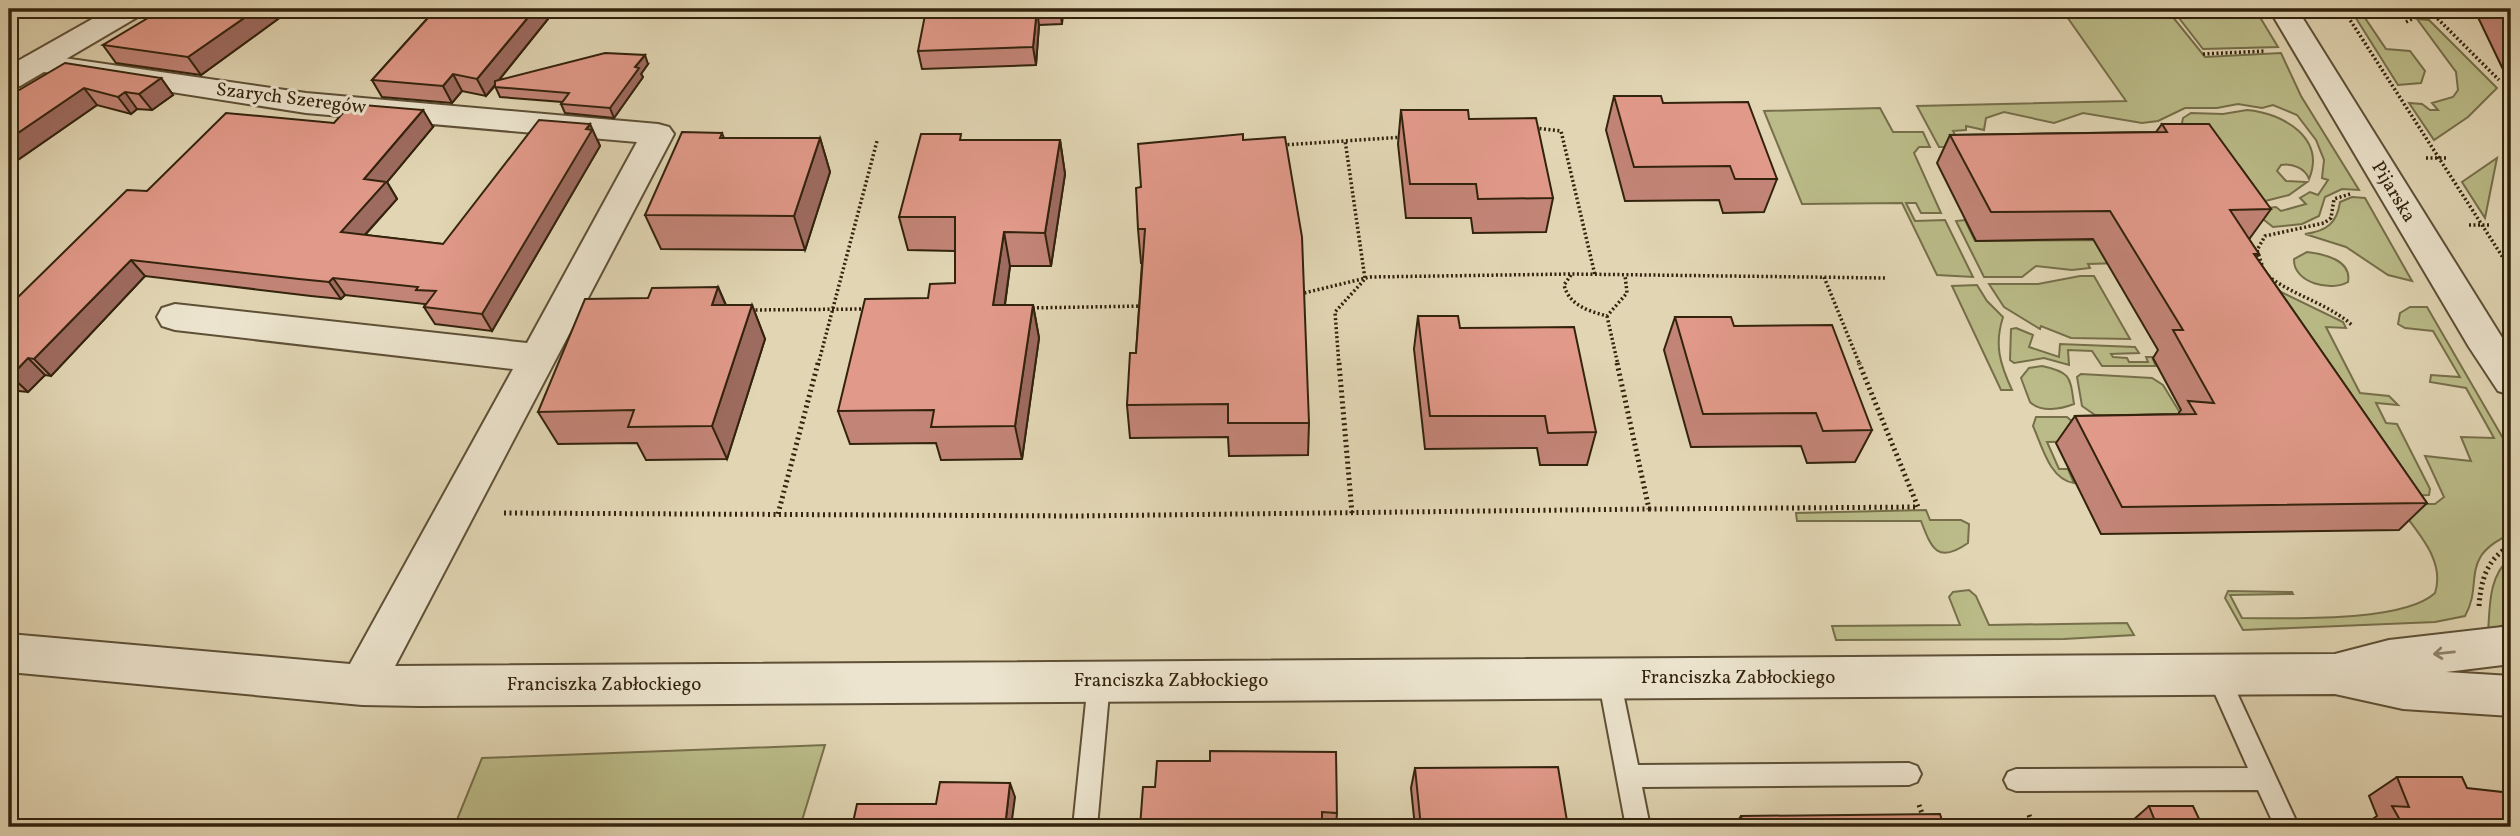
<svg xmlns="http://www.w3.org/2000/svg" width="2520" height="836" font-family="Vollkorn,serif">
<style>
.green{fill:#babb88;stroke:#766f4a;stroke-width:2}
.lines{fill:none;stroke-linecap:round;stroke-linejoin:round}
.service-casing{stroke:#5e5036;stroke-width:4}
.minor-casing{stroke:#5e5036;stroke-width:4}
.tertiary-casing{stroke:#5e5036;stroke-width:4}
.path-far1{stroke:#33230d;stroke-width:3.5;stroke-dasharray:2 2.5;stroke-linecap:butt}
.path{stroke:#33230d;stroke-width:5;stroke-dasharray:2 3.5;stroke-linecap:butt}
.service{fill:#ece4ce;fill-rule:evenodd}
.minor{fill:#ece4ce;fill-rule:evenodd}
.tertiary{fill:#ece4ce;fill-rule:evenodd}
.wall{fill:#c28476;stroke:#33230d;stroke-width:2}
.shaded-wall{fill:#9e6b60;stroke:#33230d;stroke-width:2}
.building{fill:#e19989;stroke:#33230d;stroke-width:2}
.oneway{stroke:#90846e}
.labels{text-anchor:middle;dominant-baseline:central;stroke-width:6;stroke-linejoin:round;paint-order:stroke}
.street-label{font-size:19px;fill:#33230d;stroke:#ece4ce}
</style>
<rect width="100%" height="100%" fill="#e1d5b3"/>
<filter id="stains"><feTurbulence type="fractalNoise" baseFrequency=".00286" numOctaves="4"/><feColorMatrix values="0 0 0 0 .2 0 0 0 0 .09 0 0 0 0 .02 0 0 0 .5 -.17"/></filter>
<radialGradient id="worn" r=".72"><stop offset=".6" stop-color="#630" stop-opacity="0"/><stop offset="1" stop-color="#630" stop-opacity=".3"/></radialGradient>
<path class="green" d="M2172 9H2255L2278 47 2203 49Z
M2168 11 2205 57 2281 53 2301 96 2359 190 2342 189 2325 197 2319 216 2302 224 2273 227 2259 216 2257 209 2276 207 2281 211 2306 204 2300 198 2310 192 2318 195 2328 180 2322 178 2324 160 2316 140 2297 115 2273 105 2262 108 2238 104 2217 108H2185L2158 121 2142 123 2083 113 2054 123 2004 112 1986 118 1984 130 1966 126V130L1953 131 1961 147H1939L1917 106 2126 101 2065 14Z
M2354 15H2363L2386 49 2410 51 2425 71 2421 83 2398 85Z
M2417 19 2429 20 2497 88 2468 117 2434 140 2409 103 2422 104 2430 110H2438L2432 103 2453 97 2458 90 2456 72Z
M1880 108 1893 132H1923L1930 147H1919L1914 153 1941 213H1921L1916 203H1906L1915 221 1945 220 1973 277 1937 275 1902 203 1802 204 1764 111Z
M2247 110C2283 113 2326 138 2309 179 2305 168 2292 163 2281 165L2277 171 2286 181 2307 182 2289 195 2265 201 2239 165 2181 128 2183 118 2191 113 2223 114Z
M2497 158 2485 218 2462 182Z
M2352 197 2365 198 2412 281 2388 275 2346 247 2305 234C2327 231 2337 223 2340 202Z
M1965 220 1975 241 2106 240 2120 263 2088 264 2090 268 2072 270 2036 266 2022 277H1984L1956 221Z
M2307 252C2324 254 2352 260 2348 282 2331 292 2293 283 2294 259Z
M2080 276H2094L2130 339 2071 338 2041 326 2040 329 2004 307 1989 284H2038Z
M1977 285 1987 301 2003 317C1994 345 2000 364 2012 390H2001L1952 286Z
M2277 290 2343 322 2346 328 2326 327 2360 393 2389 396 2398 405 2376 403 2386 423 2397 424 2430 489 2429 495 2390 496Z
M2410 307H2427L2511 452V534C2458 557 2484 583 2465 616L2435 622 2243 630 2225 598 2228 591 2292 592 2293 594 2230 595 2242 618C2287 618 2403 623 2435 593 2446 559 2415 530 2397 504H2435L2444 497 2425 456 2471 461 2461 437 2494 438 2466 388 2430 382 2431 375 2460 377 2433 331 2405 328 2398 324 2400 313Z
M2016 328 2033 335 2029 347 2059 357 2060 344 2135 347 2139 353 2111 354 2113 357 2127 358 2129 362H2148L2146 357H2152L2156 366H2102L2092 351 2068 350 2069 365 2044 358 2014 363 2010 360 2011 329Z
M2042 366C2071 372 2070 377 2074 404 2061 409 2041 413 2030 402L2021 378 2029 368Z
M2081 374 2152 378 2163 385 2182 416 2124 418 2095 415 2082 406 2077 377Z
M2036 417H2067L2075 424 2155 440 2047 442 2059 469H2068L2074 483C2050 480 2042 446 2033 426Z
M1926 510 1930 520H1961L1969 524 1968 543C1937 565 1931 547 1921 521H1797L1796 513Z
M2511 556V620L2488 634C2490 604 2488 578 2511 556Z
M1969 590 1976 596 1989 625 2127 623 2134 635 2064 639 1836 640 1832 626 1960 625 1949 597 1953 592Z
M825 745 800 827H454L482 758Z"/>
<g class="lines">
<defs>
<path id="service" d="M2217 664 2225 667 2299 827H2275L2258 790 2016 791 2008 788 2004 780 2008 772 2016 769 2248 768 2206 674 2209 667Z
M1609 668 1617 671 1620 678 1638 765 1909 763 1917 766 1921 774 1917 782 1909 785 1642 787 1650 827H1626L1598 678 1601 671Z
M1099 672 1107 675 1110 682 1097 827H1073L1088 682 1091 675Z"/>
<path id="minor" d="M2269 9H2297L2511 352V395L2498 391 2469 347Z
M36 54 306 93 658 124 669 127 674 134 395 666 2335 654 2389 640 2511 626V664L2446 672 2511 676V716L2403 709 2335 694 420 706 362 705 9 672V634L350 664 513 369 175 330 162 326 157 317 162 308 175 304 527 343 637 142 306 113 25 69 21 63 25 57Z"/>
<path id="tertiary" d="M110 9H145L141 15 20 86 9 88V66Z"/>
</defs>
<use href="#service" class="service-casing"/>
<use href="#minor" class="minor-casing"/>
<use href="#tertiary" class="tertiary-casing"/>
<path class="path-far1" d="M2343 9 2511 270
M2428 9 2499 80
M2406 22 2416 17H2436
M2203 54 2266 51
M1535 128 1561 131 1595 275
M1283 145 1404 137
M2426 158H2446
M2469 225H2489
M2262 265 2257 250 2265 236 2324 223 2331 218 2334 199 2350 194
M1571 275 1564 285C1569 305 1588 311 1607 316L1627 293 1625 275
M2268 276C2294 296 2327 303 2352 325
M1824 277 1860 365
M1300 294 1370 277 1571 274 1885 278
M1028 308 1145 306
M751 310 865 309
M1607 316 1618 365
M818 365 877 141
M1339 365 1335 312 1365 279 1345 140"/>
<path class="path" d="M1339 363 1352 513
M1649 509 1918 507 1859 363
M504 513 1075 516 1649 509 1617 363
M778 514 818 363
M2479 606C2481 579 2487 559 2511 545
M1919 805 1927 827
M2029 815 2033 827"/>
<use href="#service" class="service"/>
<use href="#minor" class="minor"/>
<use href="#tertiary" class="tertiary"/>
</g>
<path class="wall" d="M173 9H277L282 16 201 75 116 63 103 45Z
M407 9H556L499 80 648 64 641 74 643 77 614 118 565 113 561 104 562 102 500 97 495 86 486 96 462 91 452 103 382 97 372 80 434 11Z
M961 9H1063L1062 24 1039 25 1036 65 922 69 918 51Z
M1164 9H1211V14L1164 15Z
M2474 9H2511V86Z
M161 78 173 95 152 110 137 109 131 114 97 105 9 166V96Z
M1614 96 1663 103 1777 179 1764 212 1723 213 1719 200 1625 201 1606 130Z
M1401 110 1469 119 1553 198 1546 232 1473 233 1471 218H1406L1398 144Z
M334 123 433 127 387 182 397 199 365 235 443 244 598 141 600 146 492 331 435 324 424 307 425 304 345 295 341 299 311 296 145 276 51 376 45 375 28 392 9 390V306L147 191Z
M2162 124 2271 209 2250 238H2248L2259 254 2256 257 2427 503 2399 530 2101 534 2056 443 2075 416 2178 414 2181 410 2153 358 2158 350 2093 239 1976 241 1937 163 1950 135 2156 132Z
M722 133 724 138H820L830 172 805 250 661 249 645 215Z
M962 140H1060L1065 174 1051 266H1010L1005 305H1033L1039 338 1022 459 941 460 936 443 850 444 838 411 928 298 955 283V251L908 250 899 217Z
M1243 140 1309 423 1308 455 1229 456 1228 437 1130 438 1127 405 1136 353 1142 263H1141L1138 229 1141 187Z
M718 287 726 305H752L765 339 727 459 646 460 637 443 558 444 538 412 648 298Z
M1418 316 1460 328 1596 432 1587 465H1540L1537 448 1425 449 1414 349Z
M1675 317 1734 326 1872 430 1855 462 1807 463 1801 446 1691 447 1664 350Z
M1415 768 1568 827H1415L1411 788Z
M2397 777 2467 788 2511 827H2365L2364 825 2377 816 2369 796Z
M1155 787 1337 813 1336 827H1140Z
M2149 806 2200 821 2257 827H2061L2067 822 2132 821Z
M1741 816 1944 827H1734Z"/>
<path class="shaded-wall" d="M257 9H277L282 16 201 75 188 57Z
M535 9H556L486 96 477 79Z
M1037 9 1039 25 1036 65 1033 47Z
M1060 9H1063L1062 24Z
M645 55 648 64 641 74 643 77 614 118 610 108 635 67Z
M453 74 462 91 452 103 443 86Z
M161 78 173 95 152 110 139 94Z
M84 88 97 105 9 166V139Z
M125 92 137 109 131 114 118 97Z
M423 110 433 127 387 182 397 199 352 249 341 232 364 179Z
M590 124 600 146 492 331 482 314Z
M820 138 830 172 805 250 794 216Z
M1060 140 1065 174 1051 266 1045 233Z
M1004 232 1010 266 1000 339 993 305Z
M131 260 145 276 51 376 34 359Z
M333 278 345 295 341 299 329 282Z
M718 287 732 320 712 305Z
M752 305 765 339 727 459 712 426Z
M1033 305 1039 338 1022 459 1015 426Z
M28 358 45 375 28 392 11 376Z
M1010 783 1015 797 1011 827H1005Z"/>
<path class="building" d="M163 9H257L188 57 103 45Z
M436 9H535L477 79 453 74 443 86 372 80Z
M961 9H1037L1033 47 918 51 926 10Z
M2507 9H2511V18Z
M605 53 645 55 635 67 639 68 610 108 561 104 569 93 495 87V81Z
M65 63 161 78 139 94 125 92 118 97 84 88 9 139V96Z
M1614 96H1661L1663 103 1748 102 1777 179H1735L1730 166 1634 167Z
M351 104 423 110 364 179 386 182 341 232 443 244 539 120 590 124 586 129 592 130 482 314 424 307 436 291 416 290 418 287 333 278 329 282 299 279 131 260 34 359 28 358 11 376H9V306L127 190 147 191 226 113 334 123Z
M1401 110H1468L1469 119 1536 118 1553 198 1478 199 1476 184H1410Z
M2162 124H2209L2271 209 2230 210 2259 254H2254L2427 503 2122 507 2075 416 2196 414 2188 401 2214 403 2173 330H2183L2110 211 1991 212 1950 135 2167 132Z
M682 132 722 133 720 138H820L794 216 645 215Z
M921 134H961L960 140H1060L1045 233 1004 232 993 305H1033L1015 426 931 427 934 410 838 411 865 299 928 298 930 284 955 283V217H899Z
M1243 134V140L1285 137 1302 237 1309 423H1228V404L1127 405 1130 353H1136L1145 229H1138L1136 188 1141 187 1138 144Z
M718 287 712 305H752L712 426 628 427 634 410 538 412 585 299 648 298 652 288Z
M1418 316H1458L1460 328 1574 327 1596 432 1548 433 1545 416H1430Z
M1675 317H1731L1734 326 1832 325 1872 430 1823 431 1816 413 1703 414Z
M1210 751 1336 752 1337 813 1322 812V827H1140L1143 787H1155L1157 761H1210Z
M1558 767 1568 827H1421L1415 768Z
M2397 777H2462L2467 788 2511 793V827H2404L2392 806 2409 807Z
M940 782 1010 783 1005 827H852L857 804H936Z
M2149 806H2193L2200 821 2254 820 2257 827H2070L2067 822 2155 821Z
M1940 814 1944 827H1743L1741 816Z"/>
<defs><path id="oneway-shaft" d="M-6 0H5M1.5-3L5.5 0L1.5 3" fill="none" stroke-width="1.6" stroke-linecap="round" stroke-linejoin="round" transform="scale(1.75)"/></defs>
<use class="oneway" href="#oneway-shaft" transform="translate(2444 653) rotate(174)"/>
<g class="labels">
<g class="street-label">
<text transform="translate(291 99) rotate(7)">Szarych Szeregów</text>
<text transform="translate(2393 192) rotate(59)">Pijarska</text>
<text x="1738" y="678">Franciszka Zabłockiego</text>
<text x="1171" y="681">Franciszka Zabłockiego</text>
<text x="604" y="685">Franciszka Zabłockiego</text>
</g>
</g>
<rect width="2520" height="836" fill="none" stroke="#e1d5b3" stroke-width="35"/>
<rect x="10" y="10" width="2499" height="815" fill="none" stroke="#33230d" stroke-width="3.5"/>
<rect x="18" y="18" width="2485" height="801" fill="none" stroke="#33230d" stroke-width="2"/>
<rect width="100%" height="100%" filter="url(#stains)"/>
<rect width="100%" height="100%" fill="url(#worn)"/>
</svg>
